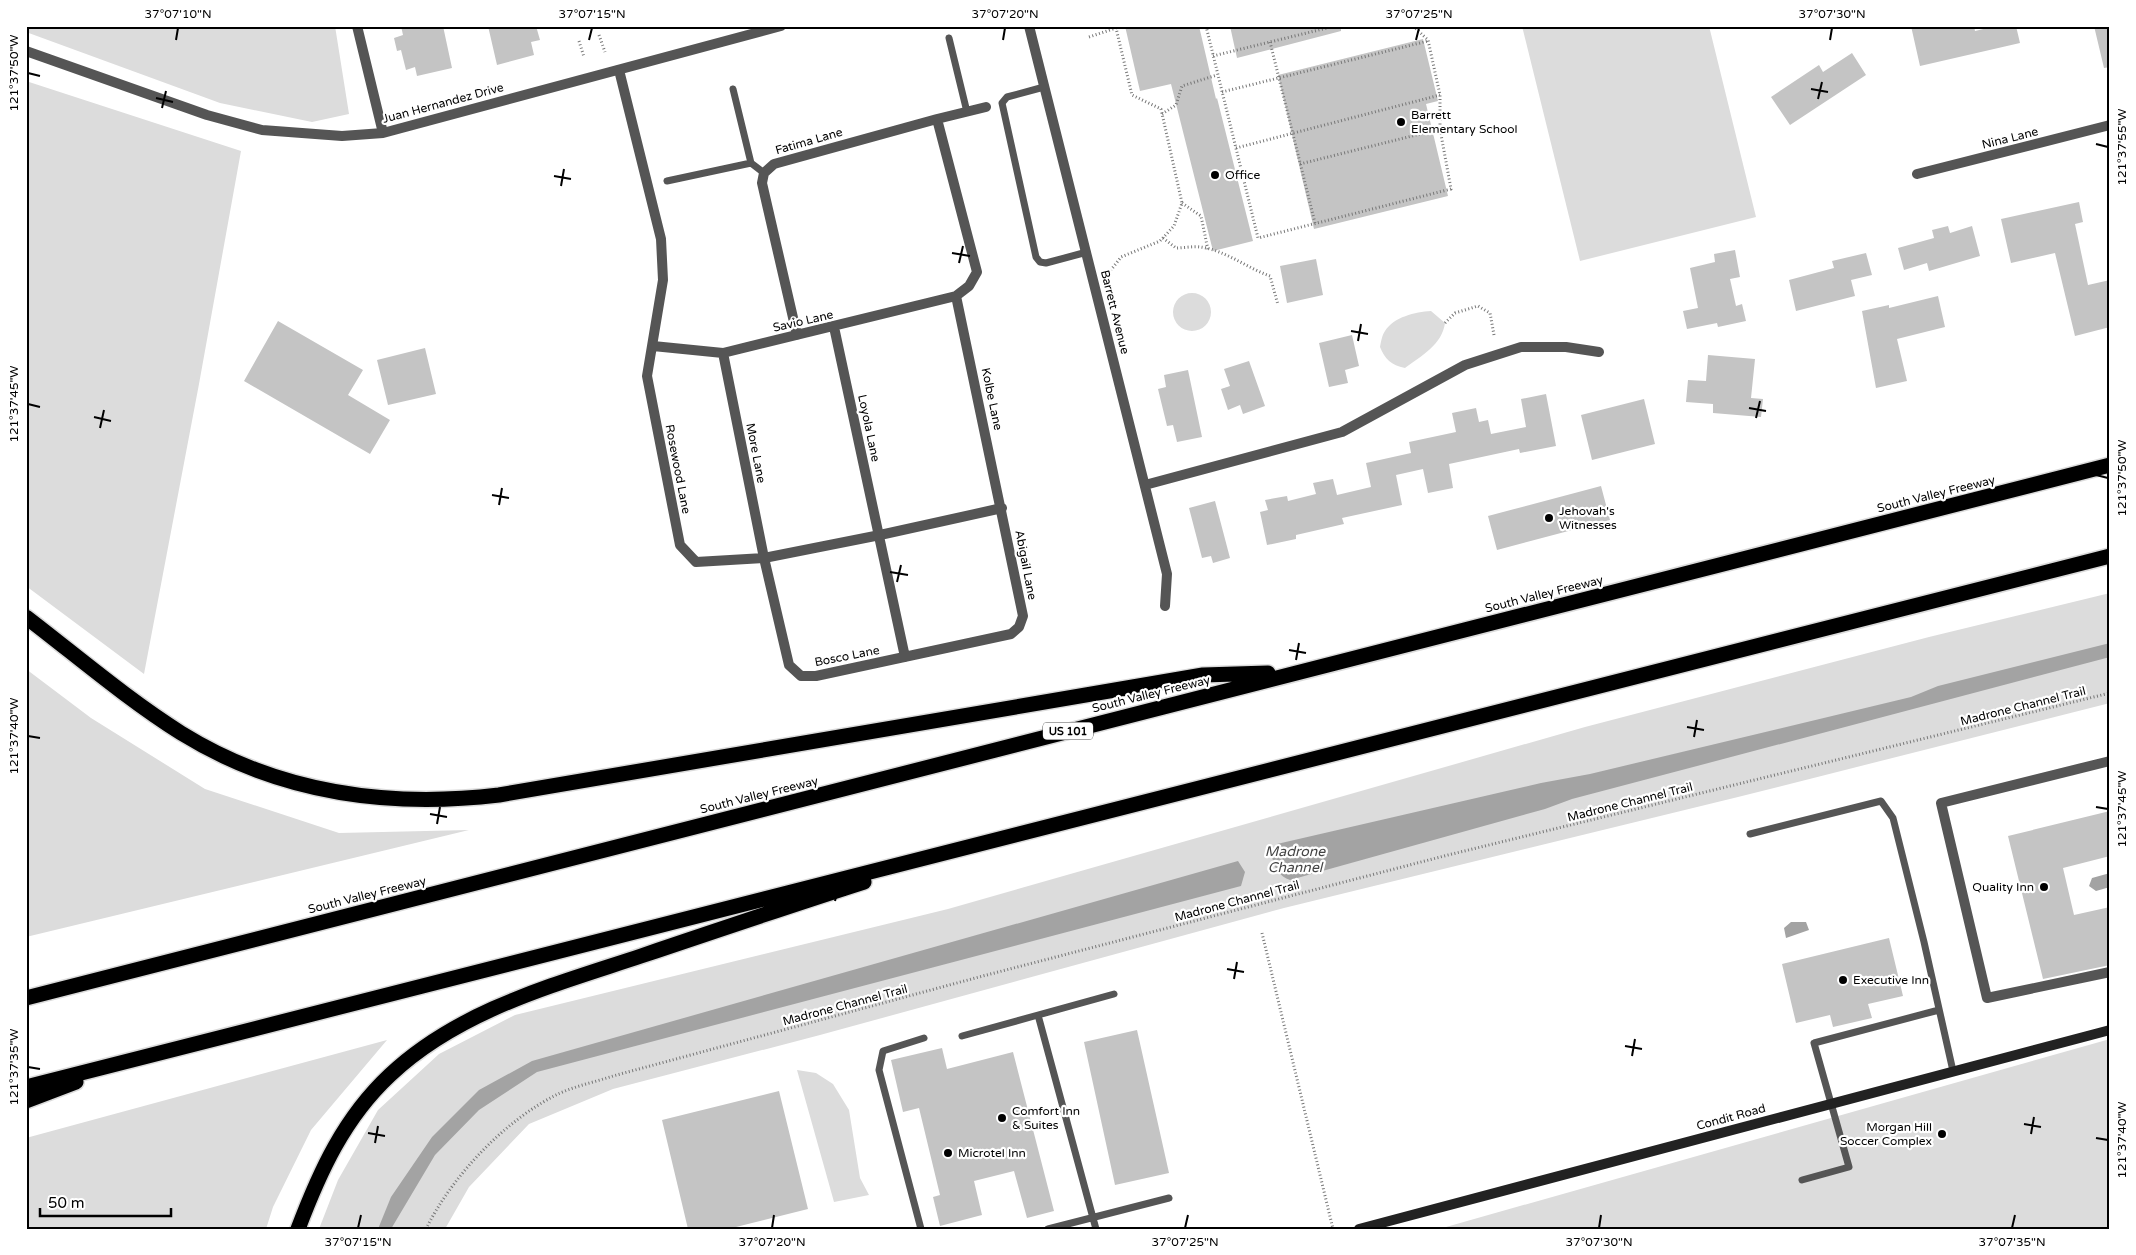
<svg xmlns="http://www.w3.org/2000/svg" width="2136" height="1255" font-family="'Varela Round',sans-serif">
<style>
.green{fill:#dcdcdc}
.water{fill:#a3a3a3}
.building{fill:#c4c4c4}
.lines{fill:none;stroke-linecap:round;stroke-linejoin:round}
.highway-casing{stroke:#dbdbdb;stroke-width:18}
.path{stroke:#777;stroke-width:3;stroke-dasharray:1 2.5;stroke-linecap:butt}
.lane{stroke:#555;stroke-width:7}
.street{stroke:#555;stroke-width:10}
.secondary{stroke:#222;stroke-width:10}
.highway{stroke:#000;stroke-width:15}
.ticks{fill:none;stroke:#000;stroke-width:2}
.poi-dot{fill:#000;stroke:#fff;stroke-width:2}
.labels{text-anchor:middle;dominant-baseline:central;stroke-width:4.5;stroke-linejoin:round;paint-order:stroke}
.shield{fill:#fff;stroke:#4c4c4c;stroke-width:1}
.shield-label{font-size:11px;font-weight:bold;fill:#000}
.street-label{font-size:12px;fill:#000;stroke:#fff}
.poi-label{font-size:12px;fill:#000;stroke:#fff;text-anchor:start}
.water-label{font-size:14px;font-style:italic;fill:#444;stroke:#fff}
.neatline{fill:none;stroke:#000;stroke-width:2}
.ticks-label{font-size:12px;text-anchor:middle;fill:#000}
</style>
<rect width="100%" height="100%" fill="#fff"/>
<path class="green" d="M26 26H335L349 114 312 122 220 103 26 32Z
M1522 26H1709L1756 217 1580 261Z
M26 81 241 151 199 384 144 674 26 586Z
M1173 312a19 19 0 1 1 38 0a19 19 0 1 1-38 0Z
M1431 311 1445 323C1442 345 1421 356 1405 368 1391 365 1385 359 1380 347 1381 342 1382 335 1385 331 1394 317 1415 312 1431 311Z
M2110 593V703L1738 797 1284 908 820 1035 613 1089 529 1124 469 1187 445 1229H319L338 1180 378 1110 439 1054 515 1015 948 909 1585 727 1929 637Z
M26 669 91 718 205 789 339 833 469 830 26 937Z
M2110 1039V1229H1439Z
M387 1040 311 1130 273 1207 266 1229H26V1138Z
M797 1070 816 1073 833 1084 849 1110 860 1178 869 1195 834 1202Z"/>
<path class="water" d="M2110 643V657L1572 799 1545 809 1290 880C1276 876 1266 855 1277 844L1541 783 1590 774 1911 697 1938 686Z
M1238 861 1245 872 1241 886 537 1072 479 1110 435 1155 391 1229H378L391 1197 432 1137 479 1090 532 1061Z
M2110 873V887L2096 891 2089 886 2092 878Z
M1791 922H1806L1809 930 1786 938 1784 928Z"/>
<path class="building" d="M401 26H443L452 68 417 76 415 67 406 70 401 50 397 51 394 38 403 35Z
M488 26H536L540 40 531 42 534 55 497 65Z
M1125 26H1199L1216 99 1217 98 1253 241 1213 251 1171 84 1140 91Z
M1230 26H1341V31L1237 58Z
M1911 26H1974L1975 31 1996 26H2016L2020 43 1920 66Z
M2094 26H2110V67L2104 68Z
M1423 39 1438 101 1426 104 1448 196 1314 229 1278 75Z
M1852 53 1866 75 1790 125 1771 97 1819 65 1823 72Z
M2079 202 2083 222 2075 224 2088 285 2110 280V327L2075 336 2055 253 2011 263 2001 219Z
M1948 226 1950 233 1972 226 1980 256 1929 271 1927 263 1904 270 1898 248 1934 238 1932 230Z
M1735 250 1740 277 1730 279 1736 306 1742 304 1746 321 1718 327 1717 323 1687 329 1683 311 1698 308 1690 268 1715 262 1714 254Z
M1866 253 1872 275 1851 280 1855 296 1796 311 1789 280 1834 268 1832 261Z
M1316 259 1323 295 1287 303 1280 266Z
M1938 296 1945 327 1897 339 1907 381 1876 388 1862 311 1889 305V308Z
M278 321 363 370 348 395 390 420 370 454 244 381Z
M1352 335 1359 366 1345 370 1348 383 1329 387 1319 343Z
M425 348 436 394 388 405 377 360Z
M1708 355 1755 359 1751 398 1763 399 1761 417 1713 413V404L1686 402 1688 380 1706 381Z
M1249 361 1265 406 1243 414 1240 405 1228 410 1221 389 1230 386 1224 369Z
M1188 370 1202 437 1177 442 1173 425 1167 426 1158 389 1166 387 1164 375Z
M1546 394 1556 446 1520 453 1519 449 1449 464 1453 488 1428 493 1423 469 1396 475 1402 505 1342 518 1344 524 1296 535V539L1267 545 1260 512 1268 510 1265 500 1287 496 1288 501 1316 494 1313 483 1333 479 1337 495 1371 487 1366 463 1411 453 1409 442 1456 432 1452 413 1476 408 1479 422 1488 420 1491 434 1526 427 1521 399Z
M1644 399 1655 444 1592 460 1581 415Z
M1601 486 1610 520 1497 550 1488 516Z
M1215 501 1230 558 1213 563 1211 556 1202 558 1189 508Z
M2110 811V856L2063 868 2074 915 2110 907V965L2043 979 2008 836Z
M1889 938 1903 996 1868 1004 1872 1018 1833 1027 1830 1015 1796 1023 1782 964Z
M1137 1030 1169 1173 1115 1185 1084 1042Z
M942 1048 947 1069 1013 1052 1054 1211 1027 1218 1014 1171 974 1181 982 1215 940 1226 933 1197 940 1195 919 1108 903 1112 891 1060Z
M779 1091 808 1209 728 1229H688L662 1120Z"/>
<g class="lines">
<defs>
<path id="highway" d="M26 617C77 656 127 699 181 733 278 793 388 808 499 795L1203 675 1268 673
M26 998 2110 465
M26 1087 2110 556
M26 1101 76 1082
M298 1229C320 1171 344 1118 390 1075 459 1010 554 985 641 956 715 931 789 906 864 882"/>
</defs>
<use href="#highway" class="highway-casing"/>
<path class="path" d="M1206 26 1258 238 1451 189 1440 129V95L1428 40 1413 26
M599 35 605 52
M1089 37 1116 28 1132 95 1161 109 1182 203 1174 226 1160 241 1121 257 1111 270
M579 41 584 57
M1270 42 1315 223
M1213 56 1335 26
M1222 92 1428 41
M1162 114 1176 105 1182 86 1217 75
M1236 148 1440 95
M1300 164 1440 129
M1182 203 1201 216 1208 250
M1163 238 1176 248C1184 248 1193 246 1200 247 1225 250 1247 268 1270 276L1278 305
M1445 323 1455 313 1478 306 1490 313 1494 335
M1262 933 1333 1229
M426 1229C452 1176 505 1120 558 1094 575 1086 595 1082 613 1076L979 977 1448 855 2110 693"/>
<path class="lane" d="M949 38 967 112
M1044 87 1007 97 1002 103 1036 257 1040 262 1046 263 1087 252
M733 89 751 163
M667 181 751 163 764 173
M1750 834 1881 801 1893 818 1924 942 1953 1071
M1038 1015 1114 994
M962 1036 1038 1015 1096 1229
M1802 1180 1849 1167 1814 1043 1939 1010
M921 1229 879 1070 883 1051 924 1038
M1048 1229 1169 1198"/>
<path class="street" d="M357 26 383 133
M1029 26 1167 574 1165 606
M26 51 207 115 262 130 342 136 383 133 781 26
M619 70 661 239 663 280 647 376 680 545 696 562 764 558 880 535 1002 508
M937 119 986 107
M1917 174 2110 125
M834 327 905 657
M653 346 723 353 956 296 969 286 977 272 937 119 774 164 764 173 762 183 797 335
M723 353 764 558 789 665 801 676H816L1011 634 1019 627 1023 616 956 296
M1145 485 1342 432 1465 365 1521 347H1566L1599 352
M2110 761 1941 803 1987 998 2110 972"/>
<path class="secondary" d="M1359 1229 2110 1030"/>
<use href="#highway" class="highway"/>
</g>
<path class="ticks" d="M176 40 178 28M589 40 592 28M1003 40 1005 28M1416 40 1419 28M1830 40 1832 28M28 73 40 76M1811 89 1828 92M156 98 173 102M1818 99 1822 82M162 108 166 91M2096 144 2108 147M554 176 571 179M561 186 564 169M952 253 970 256M959 263 963 246M1351 331 1368 334M1358 341 1361 324M28 404 40 407M1749 408 1766 411M94 417 111 421M1756 418 1760 401M100 428 104 410M2096 475 2108 478M492 495 509 498M499 505 502 488M890 572 908 575M897 582 901 565M1289 650 1306 653M1296 660 1299 643M1687 727 1704 730M28 736 40 738M1694 737 1697 720M2096 807 2108 809M430 814 447 817M437 824 440 807M828 891 846 895M835 901 839 884M1227 969 1244 972M1234 979 1237 962M1625 1046 1642 1049M1632 1056 1635 1039M28 1067 40 1069M2024 1124 2041 1127M368 1133 385 1136M2031 1134 2034 1117M2096 1138 2108 1140M375 1143 378 1126M358 1228 361 1215M772 1228 774 1215M1185 1228 1188 1215M1599 1228 1601 1215M2012 1228 2015 1215"/>
<g class="poi-dot">
<circle cx="1401" cy="122" r="5"/>
<circle cx="1215" cy="175" r="5"/>
<circle cx="1549" cy="518" r="5"/>
<circle cx="2044" cy="887" r="5"/>
<circle cx="1843" cy="980" r="5"/>
<circle cx="1002" cy="1118" r="5"/>
<circle cx="1942" cy="1134" r="5"/>
<circle cx="948" cy="1153" r="5"/>
</g>
<g class="labels">
<rect class="shield" x="1043" y="722.5" width="50" height="17" rx="4"/>
<g class="shield-label">
<text x="1068" y="731">US 101</text>
</g>
<g class="street-label">
<text transform="translate(443 103) rotate(-15)">Juan Hernandez Drive</text>
<text transform="translate(2010 138) rotate(-14)">Nina Lane</text>
<text transform="translate(809 141) rotate(-16)">Fatima Lane</text>
<text transform="translate(1115 312) rotate(76)">Barrett Avenue</text>
<text transform="translate(803 321) rotate(-13)">Savio Lane</text>
<text transform="translate(992 399) rotate(78)">Kolbe Lane</text>
<text transform="translate(869 428) rotate(78)">Loyola Lane</text>
<text transform="translate(756 453) rotate(79)">More Lane</text>
<text transform="translate(678 469) rotate(79)">Rosewood Lane</text>
<text transform="translate(1936 494) rotate(-14)">South Valley Freeway</text>
<text transform="translate(1026 565) rotate(79)">Abigail Lane</text>
<text transform="translate(1544 594) rotate(-14)">South Valley Freeway</text>
<text transform="translate(847 656) rotate(-11)">Bosco Lane</text>
<text transform="translate(1151 694) rotate(-14)">South Valley Freeway</text>
<text transform="translate(2023 706) rotate(-14)">Madrone Channel Trail</text>
<text transform="translate(759 795) rotate(-14)">South Valley Freeway</text>
<text transform="translate(1630 802) rotate(-14)">Madrone Channel Trail</text>
<text transform="translate(367 895) rotate(-14)">South Valley Freeway</text>
<text transform="translate(1237 901) rotate(-15)">Madrone Channel Trail</text>
<text transform="translate(845 1005) rotate(-15)">Madrone Channel Trail</text>
<text transform="translate(1731 1117) rotate(-15)">Condit Road</text>
</g>
<g class="poi-label">
<text x="1411" y="115">Barrett<tspan x="1411" dy="14">Elementary School</tspan></text>
<text x="1225" y="175">Office</text>
<text x="1559" y="511">Jehovah's<tspan x="1559" dy="14">Witnesses</tspan></text>
<text x="2034" y="887" text-anchor="end">Quality Inn</text>
<text x="1853" y="980">Executive Inn</text>
<text x="1012" y="1111">Comfort Inn<tspan x="1012" dy="14">&amp; Suites</tspan></text>
<text x="1932" y="1127" text-anchor="end">Morgan Hill<tspan x="1932" dy="14">Soccer Complex</tspan></text>
<text x="958" y="1153">Microtel Inn</text>
</g>
<g class="water-label">
<text x="1295" y="851">Madrone<tspan x="1295" dy="16">Channel</tspan></text>
</g>
</g>
<rect width="2136" height="1255" fill="none" stroke="#ffffff" stroke-width="55"/>
<path d="M40 1208v8h131v-8" fill="none" stroke="#000000" stroke-width="2.5"/>
<text x="48" y="1208" font-size="15" fill="#000000" stroke="#ffffff" stroke-width="4" paint-order="stroke">50 m</text>
<rect x="28" y="28" width="2080" height="1200" class="neatline"/>
<g class="ticks-label">
<text x="178" y="18">37°07'10"N</text>
<text x="592" y="18">37°07'15"N</text>
<text x="1005" y="18">37°07'20"N</text>
<text x="1419" y="18">37°07'25"N</text>
<text x="1832" y="18">37°07'30"N</text>
<text transform="translate(14 73) rotate(-90)" y="4">121°37'50"W</text>
<text transform="translate(2122 147) rotate(-90)" y="4">121°37'55"W</text>
<text transform="translate(14 404) rotate(-90)" y="4">121°37'45"W</text>
<text transform="translate(2122 478) rotate(-90)" y="4">121°37'50"W</text>
<text transform="translate(14 736) rotate(-90)" y="4">121°37'40"W</text>
<text transform="translate(2122 809) rotate(-90)" y="4">121°37'45"W</text>
<text transform="translate(14 1067) rotate(-90)" y="4">121°37'35"W</text>
<text transform="translate(2122 1140) rotate(-90)" y="4">121°37'40"W</text>
<text x="358" y="1246">37°07'15"N</text>
<text x="772" y="1246">37°07'20"N</text>
<text x="1185" y="1246">37°07'25"N</text>
<text x="1599" y="1246">37°07'30"N</text>
<text x="2012" y="1246">37°07'35"N</text>
</g>
</svg>
